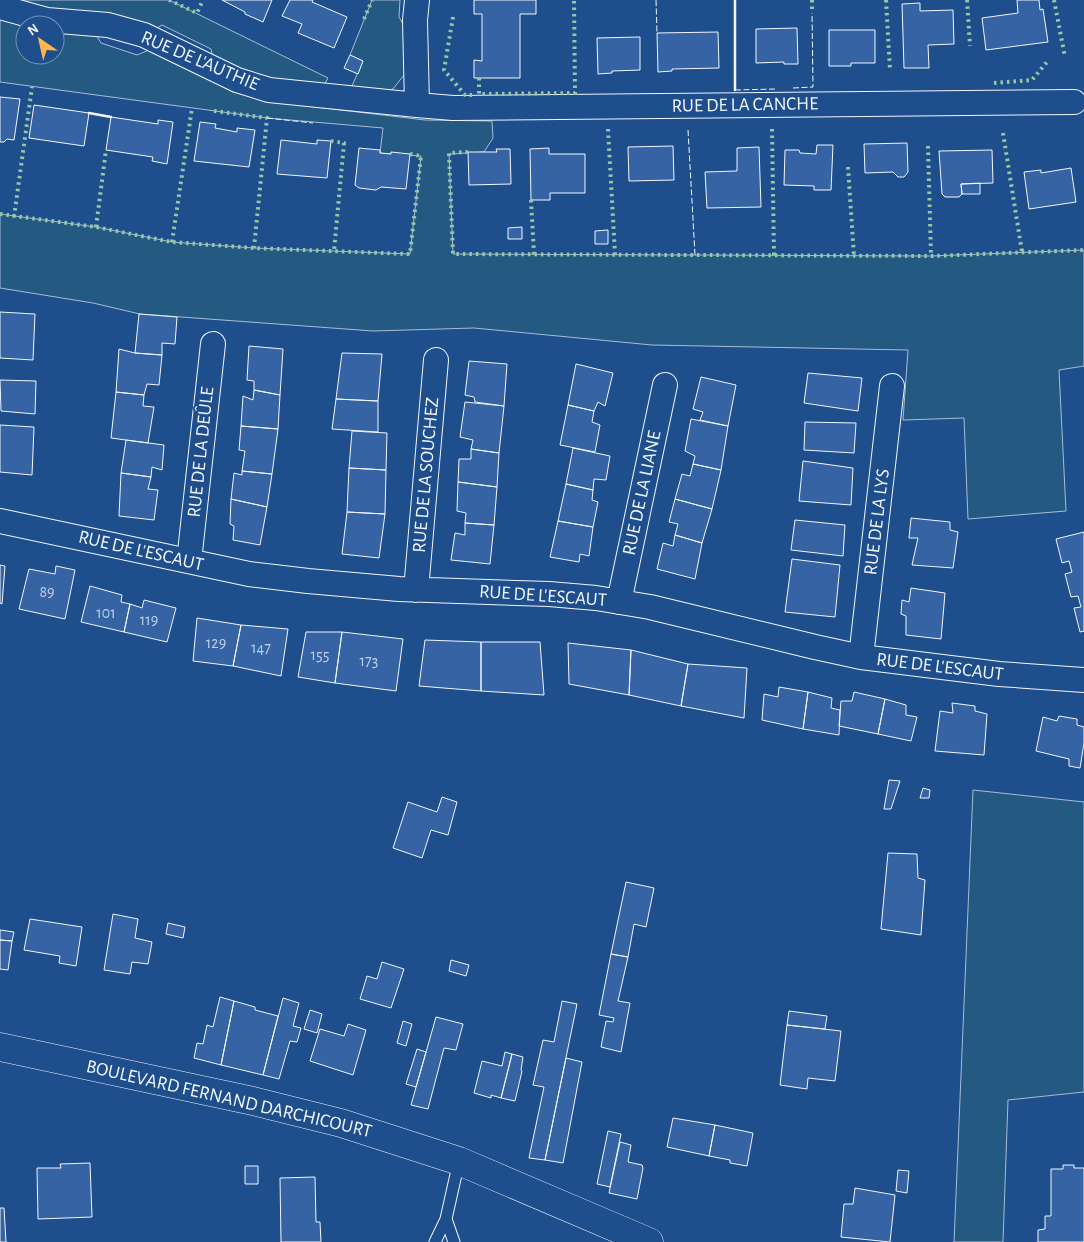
<svg xmlns="http://www.w3.org/2000/svg" width="1084" height="1242" font-family="'Alegreya Sans',sans-serif">
<style>
.green{fill:#245a82;stroke:#a8bbd7}
.building{fill:#3563a3;stroke:#f2f6ff}
.lines{fill:none;stroke-linecap:round;stroke-linejoin:round}
.service-casing{stroke:#f2f6ff;stroke-width:13}
.minor-casing{stroke:#f2f6ff;stroke-width:26}
.secondary-casing{stroke:#f2f6ff;stroke-width:29}
.service{stroke:#1f4e8c;stroke-width:11}
.minor{stroke:#1f4e8c;stroke-width:24}
.secondary{stroke:#1f4e8c;stroke-width:28}
.hedge{stroke:#97c8a6;stroke-width:4;stroke-dasharray:2.5 4;stroke-linecap:butt}
.fence{stroke:#f2f6ff;stroke-width:1;stroke-dasharray:6 2.5;stroke-linecap:butt}
.wall{stroke:#f2f6ff;stroke-width:2.5}
.labels{text-anchor:middle;dominant-baseline:central;stroke-width:4;stroke-linejoin:round;paint-order:stroke}
.number-label{font-size:16px;fill:#c3d1e8}
.street-label{font-size:19px;fill:#f2f6ff;stroke:#1f4e8c}
</style>
<rect width="100%" height="100%" fill="#1f4e8c"/>
<path class="green" d="M10 0H169L328 78 323 87 252 76 213 58 211 49 162 25 154 30 47 9Z
M372 0H400L399 17 406 29V66L404 75 393 89 383 93 351 88 363 61 350 55Z
M0 18 25 25V55H55V31L95 33 101 43 137 55 149 50 265 101 425 120 492 121 493 138 484 152 449 154 453 254 931 256 1084 250V366L1059 370 1066 511 968 519 964 418 903 420 908 350 652 345 474 328 373 331 140 314 93 303 0 288V214L96 227 172 242 254 248 410 254 421 156 380 153 383 128 267 118 0 82Z
M973 790 1084 802V1092L1008 1100 1003 1242H954Z"/>
<path class="building" d="M222 0H272L263 22 245 14V12Z
M290 0H313L312 2 347 17 334 48 298 33 302 24 282 16Z
M474 0H536V14H520V78H474V60L482 61V14H474Z
M1017 0H1039L1040 10 1043 9 1048 42 986 50 982 18 1018 13Z
M920 3V11L953 10 954 44 928 45 929 68H904L902 4Z
M797 28 798 64H784V62L756 63V29Z
M829 30H875V63H851V66H829Z
M718 32 719 68 672 69V71L658 72 657 33Z
M640 37V70L612 71V73L598 74 597 38Z
M350 55 363 61 358 74 344 68Z
M0 97 20 99 14 140 7 139 4 142H0Z
M34 105 89 113 84 146 29 138Z
M111 117 158 124V120L173 122 167 164 152 161 153 157 106 150Z
M200 122 216 124 215 128 237 132V128L255 130 249 167 194 161Z
M281 140 317 144V140L331 141 327 178 277 174Z
M907 143 908 172 904 177H898L893 172 865 173 864 144Z
M817 145H833L831 190H814V186L784 185 785 150H799L800 153 816 154Z
M673 146 674 180 629 181 628 147Z
M759 147 761 207 707 208 705 172 737 171V148Z
M359 148 380 150V153L391 154V152L410 154 406 189 381 187 376 190 359 188 355 185Z
M549 148V154H585V193H550V200H531L530 149Z
M496 149H510L511 184 469 185 468 152H497Z
M992 150 993 183 961 184 962 194 959 197H945L942 194 939 151Z
M1071 168 1076 202 1029 209 1024 172 1041 170V173Z
M980 183V194H962L961 184Z
M522 227V239H508V228Z
M608 230V244H595V231Z
M0 312 35 314 33 360 0 358Z
M139 314 177 317 175 344 162 343V355L135 353Z
M249 346 283 349 280 395 254 390V381L247 380Z
M119 349 135 353 162 355 159 385 147 384 144 395 116 392Z
M342 353 382 354 378 401 336 399Z
M469 361 507 364 504 406 475 402 474 397 465 395Z
M576 364 613 373 605 406 598 402 594 411 568 405Z
M808 373 862 378 858 411 804 403Z
M701 377 736 385 728 426 700 420 703 412 693 409Z
M0 380 36 381 35 414 1 411Z
M254 390 280 395 278 429 241 426 243 396 253 400Z
M116 392 144 395 143 406 154 407 148 443 111 438Z
M336 399 378 401V432L332 429Z
M465 402 504 406 499 453 471 449 473 440 460 437Z
M568 405 594 411 592 422 600 425 595 452 560 445Z
M691 419 728 426 721 470 693 464 695 456 685 451Z
M805 422 856 423 854 453 804 450Z
M0 425 34 427 32 475 0 472Z
M241 426 278 429 272 474 242 471 245 451 239 450Z
M352 431 387 433 386 470 349 468Z
M126 440 164 445 162 470 152 467 151 477 121 473Z
M573 448 610 456 606 480 594 479 593 490 566 484Z
M471 449 499 453 497 487 458 482 459 459H471Z
M803 461 853 468 851 505 799 501Z
M693 464 721 470 712 509 675 499 682 474 690 476Z
M349 468 386 470 385 514 347 512Z
M242 471 272 474 267 507 231 499 234 473 242 475Z
M121 473 151 477 148 489 158 490 154 520 119 516Z
M458 482 497 487 494 525 465 523 466 513 457 511Z
M566 484 593 490 592 500 598 502 593 527 558 521Z
M231 499 267 507 260 545 233 540 234 526 230 524Z
M675 499 712 509 702 543 675 535 678 524 669 522Z
M347 512 385 514 379 558 342 554Z
M911 518 950 522V530L958 532 953 568 912 565 918 538H909Z
M795 520 845 525 843 556 791 550Z
M558 521 593 527 589 556 580 554 579 562 550 557Z
M465 523 494 525 490 564 451 560 455 533 465 535Z
M1084 532V631L1080 632 1074 608 1081 607 1078 596 1071 597 1065 574 1072 572 1069 561 1062 563 1056 539Z
M675 535 702 543 695 579 657 569 663 543 673 546Z
M792 559 840 565 835 617 785 612Z
M0 565 5 566 2 604 0 603Z
M56 566 75 570 65 619 19 609 29 569 55 574Z
M90 586 122 595 121 602 130 604 124 632 81 622Z
M911 588 945 593 941 639 906 635V616L901 614 902 600 909 602Z
M144 600 176 608 167 642 124 632 130 604 142 608Z
M197 618 241 625 233 666 193 661Z
M241 625 288 629 281 676 233 666Z
M306 632H342L335 683 298 677Z
M342 632 403 639 396 691 335 683Z
M425 640 481 642V691L419 686Z
M481 642H540L544 695 481 691Z
M568 643 631 650 629 695 569 684Z
M631 650 688 664 681 706 629 695Z
M688 664 747 668 744 718 681 706Z
M779 687 808 692 803 729 762 720 764 694 778 697Z
M808 692 832 698 831 708 840 710 839 735 803 729Z
M854 692 885 699 878 734 839 726 841 701H852Z
M885 699 906 705V715L917 717 911 741 878 734Z
M952 703 975 706V711L987 714 984 755 935 751 940 711 953 713Z
M1059 716 1077 719V725L1084 727V743L1080 768 1069 766V759L1036 751 1043 717 1057 721Z
M889 780 900 781 891 809H884Z
M923 788 930 790 929 798H920Z
M442 797 457 802 448 835 431 830 422 858 393 848 408 802 437 812Z
M888 853 917 854 918 878 925 880 921 935 881 929Z
M626 882 654 888 646 927 634 924 628 957 611 954Z
M113 914 138 919 135 938 152 942 148 964 132 962 130 974 104 970Z
M30 919 82 927 76 966 59 963 60 956 24 950Z
M168 923 185 927 183 938 166 934Z
M0 930 14 932 12 941 0 940Z
M0 940 12 941 8 970 0 969Z
M611 954 628 957 618 1001 630 1003 621 1052 601 1047 606 1021 613 1022 614 1018 599 1015Z
M451 960 469 965 466 976 449 971Z
M382 962 404 969 391 1008 360 999 367 976 377 979Z
M220 997 234 1001 221 1065 194 1058 197 1043 203 1044 207 1025 213 1027Z
M283 998 299 1003 293 1026 301 1028 297 1042 290 1041 279 1079 263 1075Z
M234 1001 255 1007V1010L278 1016 263 1075 221 1065Z
M562 1001 577 1004 545 1160 529 1158 544 1087 533 1085 543 1040 554 1042Z
M310 1010 322 1014 317 1033 304 1029Z
M789 1011 827 1016 825 1029 787 1025Z
M436 1017 463 1024 456 1050 444 1048 428 1109 411 1105Z
M403 1021 412 1024 406 1046 397 1043Z
M348 1024 366 1030 353 1075 310 1061 320 1029 344 1036Z
M787 1025 841 1031 835 1081 808 1078 807 1089 780 1085Z
M417 1049 426 1052 416 1087 406 1084Z
M505 1052 512 1054 501 1098 491 1095V1098L474 1093 482 1061 502 1066Z
M512 1054 523 1057 521 1070 522 1071 515 1101 501 1098Z
M566 1058 582 1062 563 1163 545 1160Z
M673 1118 715 1125 709 1156 667 1147Z
M715 1125 753 1133 747 1166 730 1163V1160L709 1156Z
M608 1131 621 1134 610 1187 597 1184Z
M620 1142 631 1145 628 1162 642 1165 643 1168 637 1199 609 1193Z
M90 1163 92 1217 38 1219 37 1168H61L60 1164Z
M1063 1165H1074V1168H1084V1242H1038V1230L1045 1229V1216H1051V1169H1063Z
M245 1166H258V1184H245Z
M898 1170 909 1171 907 1193 896 1191Z
M315 1177 316 1222H320L321 1242H281L280 1178Z
M855 1188 895 1195 890 1242 841 1237 844 1204H853Z
M0 1208H4L6 1242H0Z"/>
<g class="lines">
<defs>
<path id="service" d="M446 1219 454 1242
M435 1242 446 1219 459 1161"/>
<path id="minor" d="M0 7 47 20 108 25 144 35 237 80 269 90 417 105 415 20 417 0
M417 105 453 108 1074 102
M0 521 249 574 308 581 399 589 549 594 596 598 650 607 815 647 861 657 999 674 1084 680
M189 561 213 344
M416 590 436 360
M619 602 665 385
M861 657 892 386"/>
<path id="secondary" d="M0 1047 253 1101 341 1123 459 1161 649 1242"/>
</defs>
<use href="#service" class="service-casing"/>
<use href="#minor" class="minor-casing"/>
<use href="#secondary" class="secondary-casing"/>
<use href="#service" class="service"/>
<use href="#minor" class="minor"/>
<use href="#secondary" class="secondary"/>
<path class="hedge" d="M169 0 197 13 203 0
M812 0V13
M886 0 890 70
M967 0 970 46
M1054 0 1065 57
M453 17 444 70 465 95H472
M364 19 372 0
M479 78V94L575 93 574 0
M994 83 1032 80 1047 62
M214 111 267 118 254 248
M608 129 615 254
M772 129 774 255
M1003 133 1022 252
M331 141 344 143 334 251
M928 146 931 256
M468 152 449 153 453 254 931 256 1084 250
M848 167 854 256
M531 200 534 254
M0 214 96 227 172 242 254 248 410 254 421 156 410 154
M14 217 32 87
M96 227 106 150
M172 242 192 108"/>
<path class="fence" d="M656 0 657 33
M793 88 813 87 812 13
M735 90 776 89
M267 118 313 123
M688 130 695 255"/>
<path class="wall" d="M735 0V90
M89 113 111 117"/>
</g>
<g class="labels">
<g class="number-label">
<text x="47" y="592">89</text>
<text x="106" y="613">101</text>
<text x="149" y="620">119</text>
<text x="216" y="643">129</text>
<text x="261" y="648">147</text>
<text x="320" y="655">155</text>
<text x="369" y="661">173</text>
</g>
<g class="street-label">
<text transform="translate(200 61) rotate(23)">RUE DE L'AUTHIE</text>
<text transform="translate(745 105) rotate(-1)">RUE DE LA CANCHE</text>
<text transform="translate(201 452) rotate(-84)">RUE DE LA DEÛLE</text>
<text transform="translate(426 475) rotate(-85)">RUE DE LA SOUCHEZ</text>
<text transform="translate(642 493) rotate(-78)">RUE DE LA LIANE</text>
<text transform="translate(877 522) rotate(-83)">RUE DE LA LYS</text>
<text transform="translate(141 551) rotate(13)">RUE DE L'ESCAUT</text>
<text transform="translate(543 596) rotate(4)">RUE DE L'ESCAUT</text>
<text transform="translate(940 667) rotate(7)">RUE DE L'ESCAUT</text>
<text transform="translate(229 1099) rotate(13)">BOULEVARD FERNAND DARCHICOURT</text>
</g>
</g>
<g transform="translate(40 40) rotate(326)"><circle r="24" fill="#1f4e8c" stroke="#7391ba"/>
<path d="M0-4L9 19L0 12L-9 19Z" fill="#ffb74d"/>
<text y="-8" font-size="14" font-weight="bold" text-anchor="middle" fill="#f2f6ff">N</text>
</g>
</svg>
